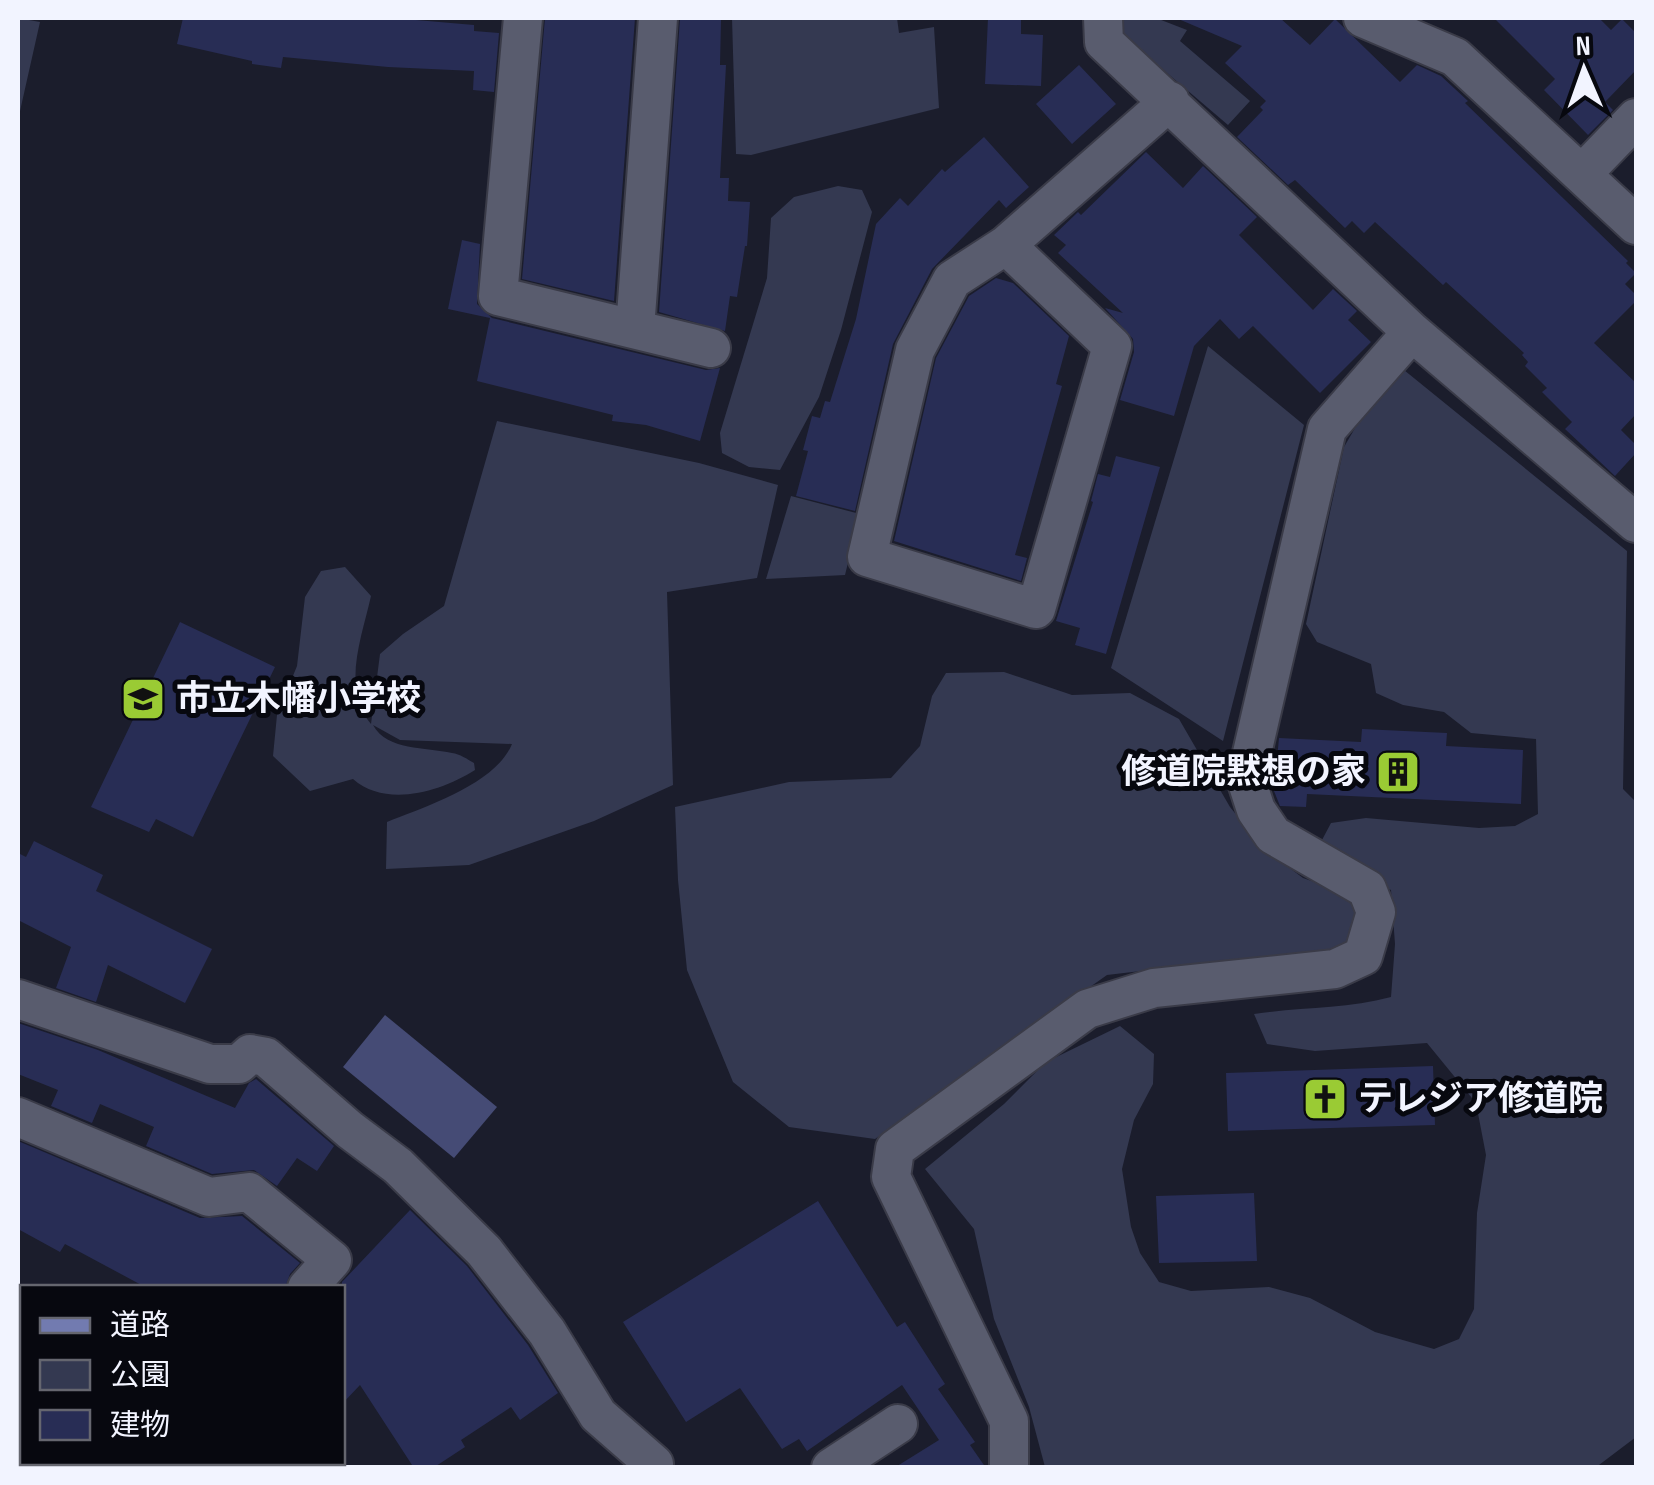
<svg xmlns="http://www.w3.org/2000/svg" width="1654" height="1485" font-family="'Sofia Sans Condensed','Noto Sans JP',sans-serif">
<style>
.green{fill:#343951}
.water{fill:#454b75}
.lines{fill:none;stroke-linecap:round;stroke-linejoin:round}
.river{stroke:#454b75;stroke-width:68}
.building{fill:#282d55}
.minor-casing{stroke:#3a3b48;stroke-width:42}
.major-casing{stroke:#3a3b48;stroke-width:52}
.minor{stroke:#595c6e;stroke-width:38}
.major{stroke:#727bb0;stroke-width:48}
.labels{text-anchor:middle;dominant-baseline:central;stroke-width:10;stroke-linejoin:round;paint-order:stroke}
.poi-label{font-size:35px;font-weight:bold;fill:#f2f4ff;stroke:#07080f;text-anchor:start}
</style>
<rect width="100%" height="100%" fill="#1b1d2c"/>
<path class="green" d="M18 18 40 22 18 120Z
M732 18H897L899 33 934 27 939 108 751 155 736 154Z
M1120 18H1156L1187 30 1180 41 1250 101 1228 125 1119 32Z
M838 186 862 190 872 212 841 330 819 397 780 470 749 467 722 453 720 433 767 278 771 218 794 197Z
M1208 346 1304 425 1223 741 1111 668Z
M1404 370 1627 551 1623 789 1636 802V1437L1595 1468 1045 1467 1029 1407 994 1319 974 1229 925 1169 1004 1104 1046 1062 1120 1026 1154 1054 1153 1084 1134 1120 1122 1169 1131 1227 1140 1253 1159 1282 1191 1291 1269 1287 1310 1298 1375 1332 1434 1349 1459 1339 1474 1309 1477 1213 1486 1155 1476 1103 1427 1043 1315 1051 1267 1044 1254 1014C1300 1007 1346 1009 1391 997L1395 944 1391 890 1342 863 1322 840 1331 823 1366 818 1479 828 1515 826 1538 814 1536 739 1471 733 1444 712 1403 705 1376 693 1371 664 1317 642 1306 624 1344 447 1376 392Z
M497 421 699 463 778 485 757 578 667 592 673 785 594 821 469 865 386 869 387 822C424 807 496 784 512 744L400 740 373 725C387 751 426 747 452 753 460 754 467 759 474 763L475 770C440 792 386 808 353 779L310 791 273 756 277 715 297 666 305 597 321 571 345 567 371 596C362 637 341 688 371 724L380 654 403 634 444 606Z
M791 496 860 514 845 575 766 579Z
M1004 672 1072 695 1130 693 1179 719 1230 807 1263 848 1303 878 1349 894 1361 932 1340 958 1200 964 1107 975 875 1139 789 1127 733 1082 687 970 678 880 675 807 789 782 891 778 920 746 932 696 946 673Z"/>
<path class="water" d="M385 1015 497 1107 454 1158 343 1067Z"/>
<g class="lines">
<path class="river" d="M18 1413 22 1414
M143 1462 153 1468"/>
</g>
<path class="building" d="M183 18H393L474 25V31L499 33 494 92 473 90 474 71 388 67 283 57 281 68 252 64V61L177 44Z
M545 18H635L614 301 522 279Z
M988 18H1021V34L1043 35 1041 86 985 84Z
M1176 18H1280L1310 45 1335 19 1400 82 1417 65 1441 76 1468 101 1465 103 1628 261 1626 263 1636 273 1625 284 1636 295V301L1594 343 1636 383V414L1621 430 1636 445V453L1615 476 1565 429 1572 422 1542 392 1547 388 1525 366 1528 362 1522 355 1524 353 1446 282 1443 285 1375 222 1364 233 1352 221 1345 228 1295 180 1288 185 1237 137 1263 110 1260 107 1266 101 1225 63 1242 46Z
M1494 18H1599L1611 30 1622 19 1636 33V70L1605 102 1613 110 1588 135 1544 90 1555 79Z
M680 19 721 20 720 65H726L720 178H729L728 201 750 202 747 246H745L737 297 730 296 725 331 659 312Z
M1079 65 1116 104 1072 144 1036 104Z
M984 137 1029 187 1006 208 999 200 932 269 893 344 855 511 796 496 808 451 803 450 812 416 820 418 825 401 830 402 856 319 876 224 900 198 908 206 942 169 945 172Z
M1146 152 1183 188 1203 166 1257 217 1239 235 1313 310 1333 289 1357 311 1348 320 1371 342 1320 393 1253 326 1239 339 1220 319 1194 346 1174 416 1120 400 1134 352 1133 339 1105 308 1123 313 1058 253 1066 245 1054 235 1078 212 1081 215Z
M462 240 480 244 477 304 492 318 706 370 720 368 700 441 646 425 612 421 613 415 477 381 490 318 448 309Z
M996 278 1013 283 1069 336 1056 384 1062 386 1015 555 1027 558 1021 581 894 541 936 358 969 296Z
M1116 456 1160 467 1106 654 1075 645 1080 628 1056 621 1093 502 1091 501 1098 474 1110 477Z
M180 622 275 667 193 837 156 819 149 832 91 807Z
M1362 729 1447 733 1446 746 1523 750 1521 804 1307 794 1306 807 1280 806 1274 791 1279 738 1361 742Z
M34 841 103 875 96 891 212 949 185 1003 108 965 96 1002 56 988 71 947 18 920V853L26 857Z
M18 1023 98 1050 235 1108 249 1083 256 1079 334 1146 317 1171 297 1158 277 1186 254 1170 212 1174 146 1146 154 1127 100 1104 92 1123 51 1106 58 1090 18 1074Z
M1433 1066 1435 1125 1228 1131 1226 1073Z
M18 1141 200 1218 242 1216 300 1263 290 1274 285 1288H147L65 1244 60 1252 18 1229Z
M1254 1193 1257 1261 1159 1263 1156 1196Z
M818 1201 897 1327 905 1322 945 1384 938 1389 975 1442 970 1445 986 1468H894L939 1440 902 1385 807 1451 799 1439 782 1449 740 1388 686 1422 623 1322Z
M410 1210 467 1266 528 1345 558 1393 520 1420 511 1407 461 1440 465 1447 433 1468H414L360 1385 342 1404V1282Z"/>
<g class="lines">
<defs>
<path id="minor" d="M523 18 498 296 711 348
M1103 18 1104 42 1412 332 1636 523
M1363 18 1455 57 1636 225
M1582 174 1636 118
M1006 245 1112 346 1036 609 867 557 915 350 952 280 1006 245 1170 101
M635 329 658 18
M18 999 210 1064H239L250 1054 266 1057 350 1130 398 1166 484 1251 547 1332 598 1415 654 1464
M18 1117 209 1197 249 1192 332 1260 307 1288
M831 1468 898 1424
M1009 1468V1421L891 1177 895 1149 1087 1009 1154 988 1335 969 1363 956 1376 912 1367 889 1273 835 1256 810 1246 779 1327 429 1412 332"/>
<path id="major" d="M18 1343 22 1344
M261 1462 269 1468"/>
</defs>
<use href="#minor" class="minor-casing"/>
<use href="#major" class="major-casing"/>
<use href="#minor" class="minor"/>
<use href="#major" class="major"/>
</g>
<defs>
<symbol id="school-square" viewBox="-11 -11 22 22"><rect x="-9" y="-9" width="18" height="18" rx="4" fill="#9acb34" stroke="#07080f"/><path d="M0-5L7-2L0 1L-7-2ZM-4 1L0 2.5L4 1V4Q0 6-4 4Z" fill="#111"/></symbol>
<symbol id="building-square" viewBox="-11 -11 22 22"><rect x="-9" y="-9" width="18" height="18" rx="4" fill="#9acb34" stroke="#07080f"/><path d="M-4-6H4V6H1V3H-1V6H-4ZM-2.5-4.3h1.7v1.8h-1.7ZM.8-4.3h1.7v1.8H.8ZM-2.5-1h1.7V.8h-1.7ZM.8-1h1.7V.8H.8Z" fill="#111"/></symbol>
<symbol id="church-square" viewBox="-11 -11 22 22"><rect x="-9" y="-9" width="18" height="18" rx="4" fill="#9acb34" stroke="#07080f"/><path d="M-1.2-6h2.4v3.5h3.3v2.4h-3.3V6h-2.4V-.1h-3.3v-2.4h3.3Z" fill="#111"/></symbol>
</defs>
<g fill-rule="evenodd">
<use href="#school-square" x="118" y="674" width="50" height="50"/>
<use href="#building-square" x="1373" y="747" width="50" height="50"/>
<use href="#church-square" x="1300" y="1074" width="50" height="50"/>
</g>
<g class="labels">
<g class="poi-label">
<text x="176" y="699">市立木幡小学校</text>
<text x="1366" y="772" text-anchor="end">修道院黙想の家</text>
<text x="1358" y="1099">テレジア修道院</text>
</g>
</g>
<rect width="1654" height="1485" fill="none" stroke="#f2f4ff" stroke-width="40"/>
<rect x="20" y="1285" width="325" height="180" fill="#07080f" stroke="#65666f" stroke-width="2.5"/>
<rect x="40" y="1318" width="50" height="15" fill="#727bb0" stroke="#65666f" stroke-width="2.5"/>
<text x="110" y="1335" font-size="30" fill="#f2f4ff">道路</text>
<rect x="40" y="1360" width="50" height="30" fill="#343951" stroke="#65666f" stroke-width="2.5"/>
<text x="110" y="1385" font-size="30" fill="#f2f4ff">公園</text>
<rect x="40" y="1410" width="50" height="30" fill="#282d55" stroke="#65666f" stroke-width="2.5"/>
<text x="110" y="1435" font-size="30" fill="#f2f4ff">建物</text>
<g transform="translate(1584 70) rotate(358)" stroke="#07080f" stroke-width="8" paint-order="stroke">
<path d="M0-8L18 38L0 25L-18 38Z" fill="#f2f4ff"/>
<text y="-15" font-size="28" font-weight="bold" text-anchor="middle" fill="#f2f4ff">N</text>
</g>
</svg>
